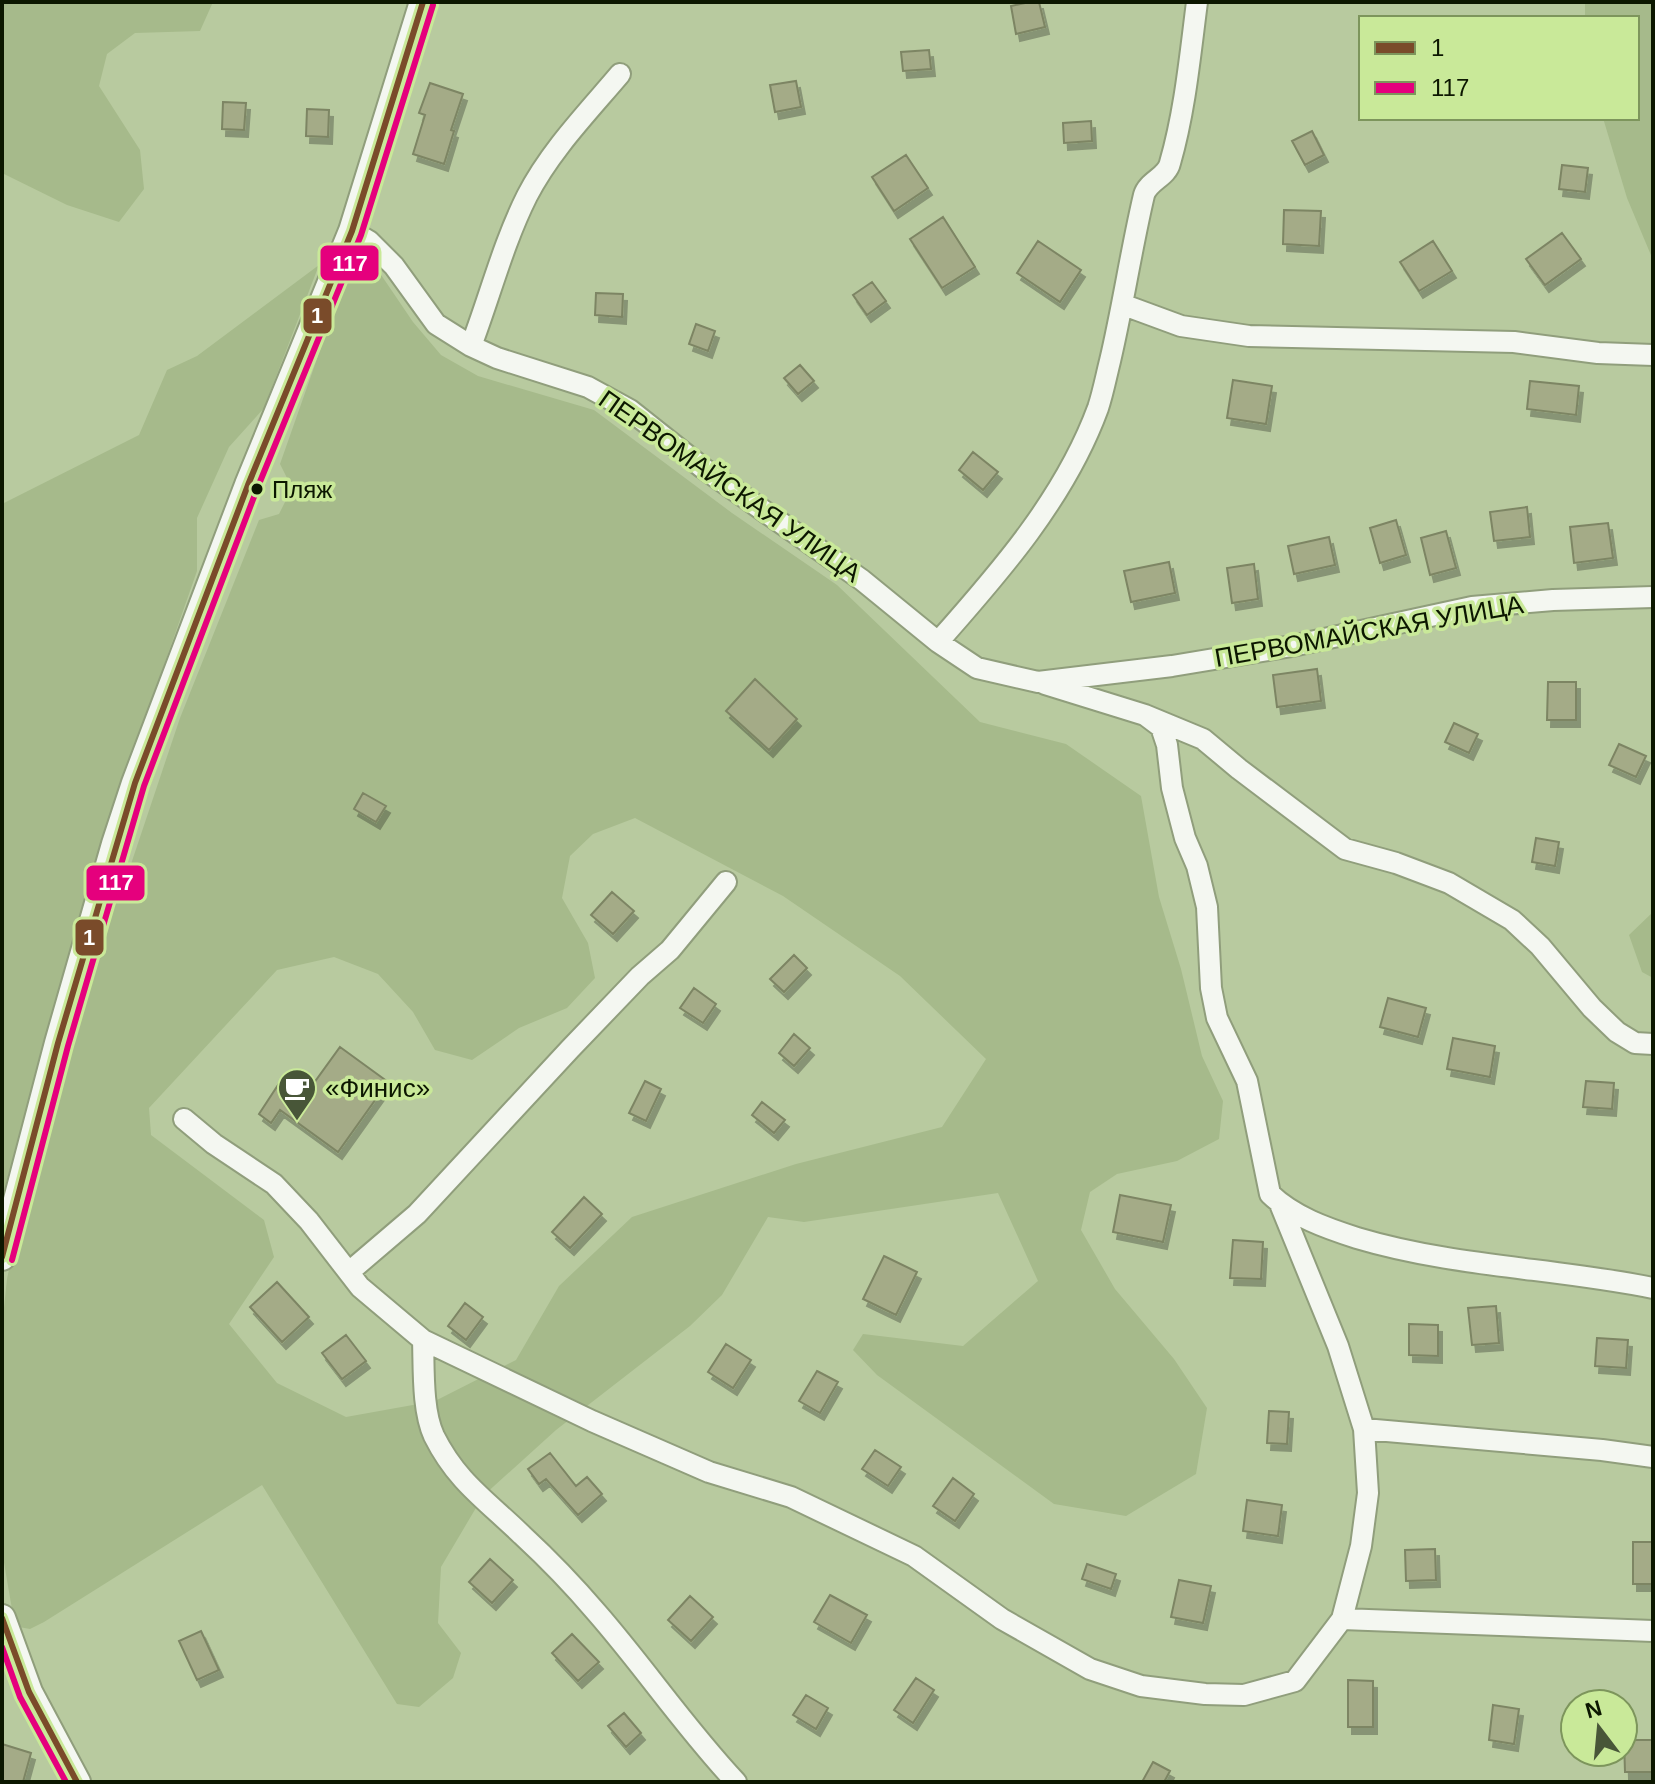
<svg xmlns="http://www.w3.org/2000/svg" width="1655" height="1784" font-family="Helvetica,sans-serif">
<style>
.green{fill:#a6ba8b;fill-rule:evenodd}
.building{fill:#a4ab87;stroke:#7d8564;stroke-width:2;filter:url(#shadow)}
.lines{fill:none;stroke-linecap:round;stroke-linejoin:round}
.minor-casing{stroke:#909e7c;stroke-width:24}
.major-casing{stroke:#909e7c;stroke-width:30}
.minor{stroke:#f4f7f1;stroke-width:20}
.major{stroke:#f4f7f1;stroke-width:26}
.bus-1-casing{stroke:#c9e999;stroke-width:12}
.bus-2-casing{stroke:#c9e999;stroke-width:12}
.bus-1{stroke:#7a4b2a;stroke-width:6}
.bus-2{stroke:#e5007d;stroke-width:6}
.bus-dot{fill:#0c1700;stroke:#c9e999;stroke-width:3}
.labels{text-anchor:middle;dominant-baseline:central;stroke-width:7;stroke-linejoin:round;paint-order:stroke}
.bus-label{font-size:24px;fill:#0c1700;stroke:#c9e999;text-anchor:start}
.street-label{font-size:26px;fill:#0c1700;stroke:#c9e999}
.poi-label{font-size:26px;fill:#0c1700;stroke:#c9e999;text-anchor:start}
.line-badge{stroke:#c9e999;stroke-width:3}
.badge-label{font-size:22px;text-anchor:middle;font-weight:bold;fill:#fff}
</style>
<defs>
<filter id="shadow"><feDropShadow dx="4" dy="7" stdDeviation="0" flood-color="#0004"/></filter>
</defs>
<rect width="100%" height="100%" fill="#b8ca9f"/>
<path class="green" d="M2 2H213L200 31 135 33 107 54 99 86 140 150 144 189 119 222 67 205 2 173Z
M1585 2H1653V260L1627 198 1603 118H1637V18H1585Z
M356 248 373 263 413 322 441 355 478 376 594 410 732 513 837 585 980 722 1066 744 1141 796 1159 897 1181 969 1202 1056 1223 1101 1219 1139 1177 1161 1117 1174 1090 1192 1081 1230 1115 1289 1174 1359 1207 1408 1196 1474 1126 1516 1054 1504 877 1375 853 1350 863 1334 963 1346 1038 1281 998 1193 804 1222 768 1217 722 1295 690 1326 556 1430 483 1496 441 1567 438 1623 461 1653 453 1678 419 1707 397 1704 262 1485 44 1622 30 1629 19 1627 13 1615 2 1551V1327L7 1279 21 1213 96 942 127 876 180 718 259 520 279 514 292 488 280 464ZM635 818 783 896 900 976 986 1059 942 1127 796 1164 632 1217 559 1286 516 1360 435 1401 346 1417 277 1383 229 1324 274 1257 264 1220 151 1135 149 1108 277 970 334 957 378 974 413 1012 435 1050 472 1060 519 1028 567 1008 595 978 588 943 562 898 570 856 593 834Z
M319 265 264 408 229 447 197 518V571L100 848 2 1198V504L139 435 167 370 197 356Z
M1653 912V978L1642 972 1629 935Z"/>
<path class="building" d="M1030 2H1039L1045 27 1016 34 1011 6Z
M929 50 931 69 903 71 901 52Z
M796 81 801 107 775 112 770 85Z
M430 83 463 94 451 130 454 131 444 164 413 154 425 115 419 113Z
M223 102 246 103 244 130 222 129Z
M307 109 329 110 328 137 306 136Z
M1091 121 1092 141 1064 143 1063 123Z
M1312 131 1324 155 1305 165 1292 141Z
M906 155 928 188 894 211 872 177Z
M1562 165 1588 168 1585 192 1559 189Z
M1284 210 1321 211 1319 246 1283 244Z
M943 217 975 267 942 288 910 239Z
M1562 233 1581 259 1545 285 1526 259Z
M1038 241 1081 270 1060 302 1017 273Z
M1433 241 1452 271 1419 291 1400 262Z
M872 282 886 301 867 315 853 295Z
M596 293 623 294 622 317 595 315Z
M696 324 715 331 708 351 689 344Z
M800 365 814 381 798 394 784 378Z
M1233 380 1272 386 1266 424 1227 418Z
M1530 381 1579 386 1576 415 1527 409Z
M973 452 998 472 983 490 959 470Z
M1527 507 1530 537 1494 541 1490 512Z
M1396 520 1406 555 1380 563 1370 528Z
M1608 523 1613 558 1574 563 1570 527Z
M1446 531 1456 568 1430 575 1421 538Z
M1329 537 1335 565 1294 574 1288 546Z
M1169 562 1175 593 1131 602 1124 571Z
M1254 564 1258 599 1232 603 1227 568Z
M1317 669 1321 701 1277 707 1273 675Z
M755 679 797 719 769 750 726 711Z
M1548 682H1576V720H1547Z
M1454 723 1478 734 1469 753 1445 742Z
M1619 744 1646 756 1636 777 1609 765Z
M363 793 386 806 376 822 354 809Z
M1536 838 1559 842 1555 866 1532 862Z
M612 892 634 911 613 934 591 915Z
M794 955 807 968 784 992 770 979Z
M694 988 716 1004 703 1023 680 1008Z
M1388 998 1426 1008 1418 1037 1380 1027Z
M794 1034 810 1048 794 1066 779 1053Z
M1453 1038 1495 1046 1490 1077 1447 1069Z
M340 1047 388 1082 338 1152 280 1110 271 1123 259 1114 280 1082 303 1098Z
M645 1081 661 1089 646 1121 629 1113Z
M1586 1081 1614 1083 1612 1109 1583 1107Z
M762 1102 785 1120 774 1133 752 1115Z
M1120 1195 1171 1205 1163 1242 1113 1232Z
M584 1197 602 1214 570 1248 552 1232Z
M1233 1240 1263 1242 1261 1279 1230 1278Z
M884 1256 917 1272 896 1315 863 1299Z
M277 1282 309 1317 282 1342 250 1307Z
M465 1303 483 1317 466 1340 448 1326Z
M1496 1306 1499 1343 1472 1345 1468 1308Z
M1409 1324 1438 1325V1356L1409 1355Z
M346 1335 366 1361 342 1379 322 1353Z
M1597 1338 1628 1340 1626 1368 1595 1366Z
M726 1344 751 1360 733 1388 708 1372Z
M817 1371 838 1382 820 1413 799 1401Z
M1269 1411 1289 1412 1287 1444 1267 1443Z
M875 1450 901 1467 888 1486 862 1469Z
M550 1453 576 1486 587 1477 602 1494 578 1515 546 1479 539 1484 528 1469Z
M953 1478 974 1494 955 1521 933 1506Z
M1247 1500 1282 1505 1278 1536 1243 1531Z
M1633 1542H1653V1584H1633Z
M1435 1549 1436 1580 1406 1581 1405 1550Z
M490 1559 513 1580 492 1603 469 1582Z
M1087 1564 1116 1574 1111 1589 1082 1579Z
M1179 1580 1211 1586 1203 1623 1171 1617Z
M830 1595 867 1615 851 1643 814 1622Z
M690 1596 713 1617 691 1641 668 1620Z
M201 1631 219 1670 197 1680 179 1641Z
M572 1634 599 1662 578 1681 552 1653Z
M916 1678 934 1690 913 1723 894 1710Z
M1348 1680 1373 1681V1727H1348Z
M806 1695 828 1708 816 1729 793 1715Z
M1493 1705 1519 1709 1514 1744 1489 1740Z
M624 1713 641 1733 626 1747 608 1726Z
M1624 1740H1653V1772H1625Z
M2 1744 31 1753 23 1782H2Z
M1153 1762 1170 1771 1164 1782H1142Z"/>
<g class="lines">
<defs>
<path id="minor" d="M352 231 369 241 394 266 436 324 471 346 497 358 588 387 630 410 703 468 862 580 938 642 977 668 1038 682 1172 666 1292 646 1472 607 1553 600 1653 597
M1124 305 1181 326 1249 336 1514 342 1598 353 1653 355
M471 346C490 296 503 244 527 196 550 151 587 113 620 74
M938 642C1000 572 1065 498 1098 408 1103 393 1106 377 1110 361 1123 306 1131 250 1144 195 1148 181 1167 177 1170 163 1185 111 1190 56 1197 2
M1045 684 1145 715 1203 739 1239 769 1345 849 1396 863 1449 883 1512 920 1540 946 1592 1008 1617 1032 1635 1043 1653 1044
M1145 715 1161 727 1167 745 1172 788 1185 838 1197 866 1207 907 1211 988 1217 1018 1247 1081 1270 1194C1294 1217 1326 1228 1357 1238 1454 1267 1555 1268 1653 1288
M184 1119 214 1144 274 1184 309 1221 360 1287 423 1340 592 1421 709 1472 791 1497 914 1556 1002 1619 1090 1669 1141 1686 1205 1694 1244 1695 1295 1681 1342 1619 1361 1546 1368 1493 1364 1429 1338 1346 1280 1204
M349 1272 417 1214 570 1049 640 976 670 950 726 882
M423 1340C424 1368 422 1410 434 1436 457 1482 486 1500 522 1535 548 1559 574 1586 597 1613 645 1668 686 1729 736 1782
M1364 1429 1602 1450 1653 1457
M1342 1619 1653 1631"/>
<path id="major" d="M2 1257 58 1043 115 844 135 783 248 485 352 231 423 2
M2 1618 29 1692 77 1782"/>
</defs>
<use href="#minor" class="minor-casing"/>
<use href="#major" class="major-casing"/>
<use href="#minor" class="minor"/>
<use href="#major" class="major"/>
<defs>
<path id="bus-1" d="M2 1257 58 1043 135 783 248 485 352 231 423 2
M2 1618 29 1692 77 1782"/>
<path id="bus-2" d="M12 1260 68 1046 144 786 257 489 361 235 433 5
M2 1647 20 1697 66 1782"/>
</defs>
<use href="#bus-1" class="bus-1-casing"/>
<use href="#bus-2" class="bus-2-casing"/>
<use href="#bus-1" class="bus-1"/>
<use href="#bus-2" class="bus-2"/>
</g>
<defs>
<symbol id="cafe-pin" viewBox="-11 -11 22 30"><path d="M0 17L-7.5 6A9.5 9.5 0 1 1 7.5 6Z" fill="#485638" stroke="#c9e999"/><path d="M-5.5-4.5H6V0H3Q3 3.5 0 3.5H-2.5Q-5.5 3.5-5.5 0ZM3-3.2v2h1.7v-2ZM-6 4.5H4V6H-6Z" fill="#fff"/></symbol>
</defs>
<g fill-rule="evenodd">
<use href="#cafe-pin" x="275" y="1066" width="44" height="60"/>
</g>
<circle class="bus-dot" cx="257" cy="489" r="7"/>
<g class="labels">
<g class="bus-label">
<text x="272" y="489">Пляж</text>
</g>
<g class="street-label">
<text transform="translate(730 486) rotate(35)">ПЕРВОМАЙСКАЯ УЛИЦА</text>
<text transform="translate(1369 631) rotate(-10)">ПЕРВОМАЙСКАЯ УЛИЦА</text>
</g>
<g class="poi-label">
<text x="325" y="1088">«Финис»</text>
</g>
</g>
<g class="line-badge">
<rect x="319" y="244" width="61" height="38" rx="8" fill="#e5007d"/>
<rect x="302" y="297" width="31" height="38" rx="8" fill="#7a4b2a"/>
<rect x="85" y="864" width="61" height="38" rx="8" fill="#e5007d"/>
<rect x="74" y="918" width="31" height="39" rx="8" fill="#7a4b2a"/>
</g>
<g class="badge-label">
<text x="350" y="271">117</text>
<text x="317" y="323">1</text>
<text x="116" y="890">117</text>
<text x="89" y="945">1</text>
</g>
<rect width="1655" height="1784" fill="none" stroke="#0c1700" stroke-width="8"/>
<rect x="1359" y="16" width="280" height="104" fill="#c9e999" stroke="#7d955c" stroke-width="2"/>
<rect x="1375" y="42" width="40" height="12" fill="#7a4b2a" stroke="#7d955c" stroke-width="2"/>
<text x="1431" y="56" font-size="24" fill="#0c1700">1</text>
<rect x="1375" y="82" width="40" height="12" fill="#e5007d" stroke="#7d955c" stroke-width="2"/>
<text x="1431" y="96" font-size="24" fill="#0c1700">117</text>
<g transform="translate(1599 1728) rotate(344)"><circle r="38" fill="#c9e999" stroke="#7d955c" stroke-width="2"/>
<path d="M0-6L14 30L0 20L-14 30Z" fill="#485638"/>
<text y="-12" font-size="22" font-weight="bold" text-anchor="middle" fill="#0c1700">N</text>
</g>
</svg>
